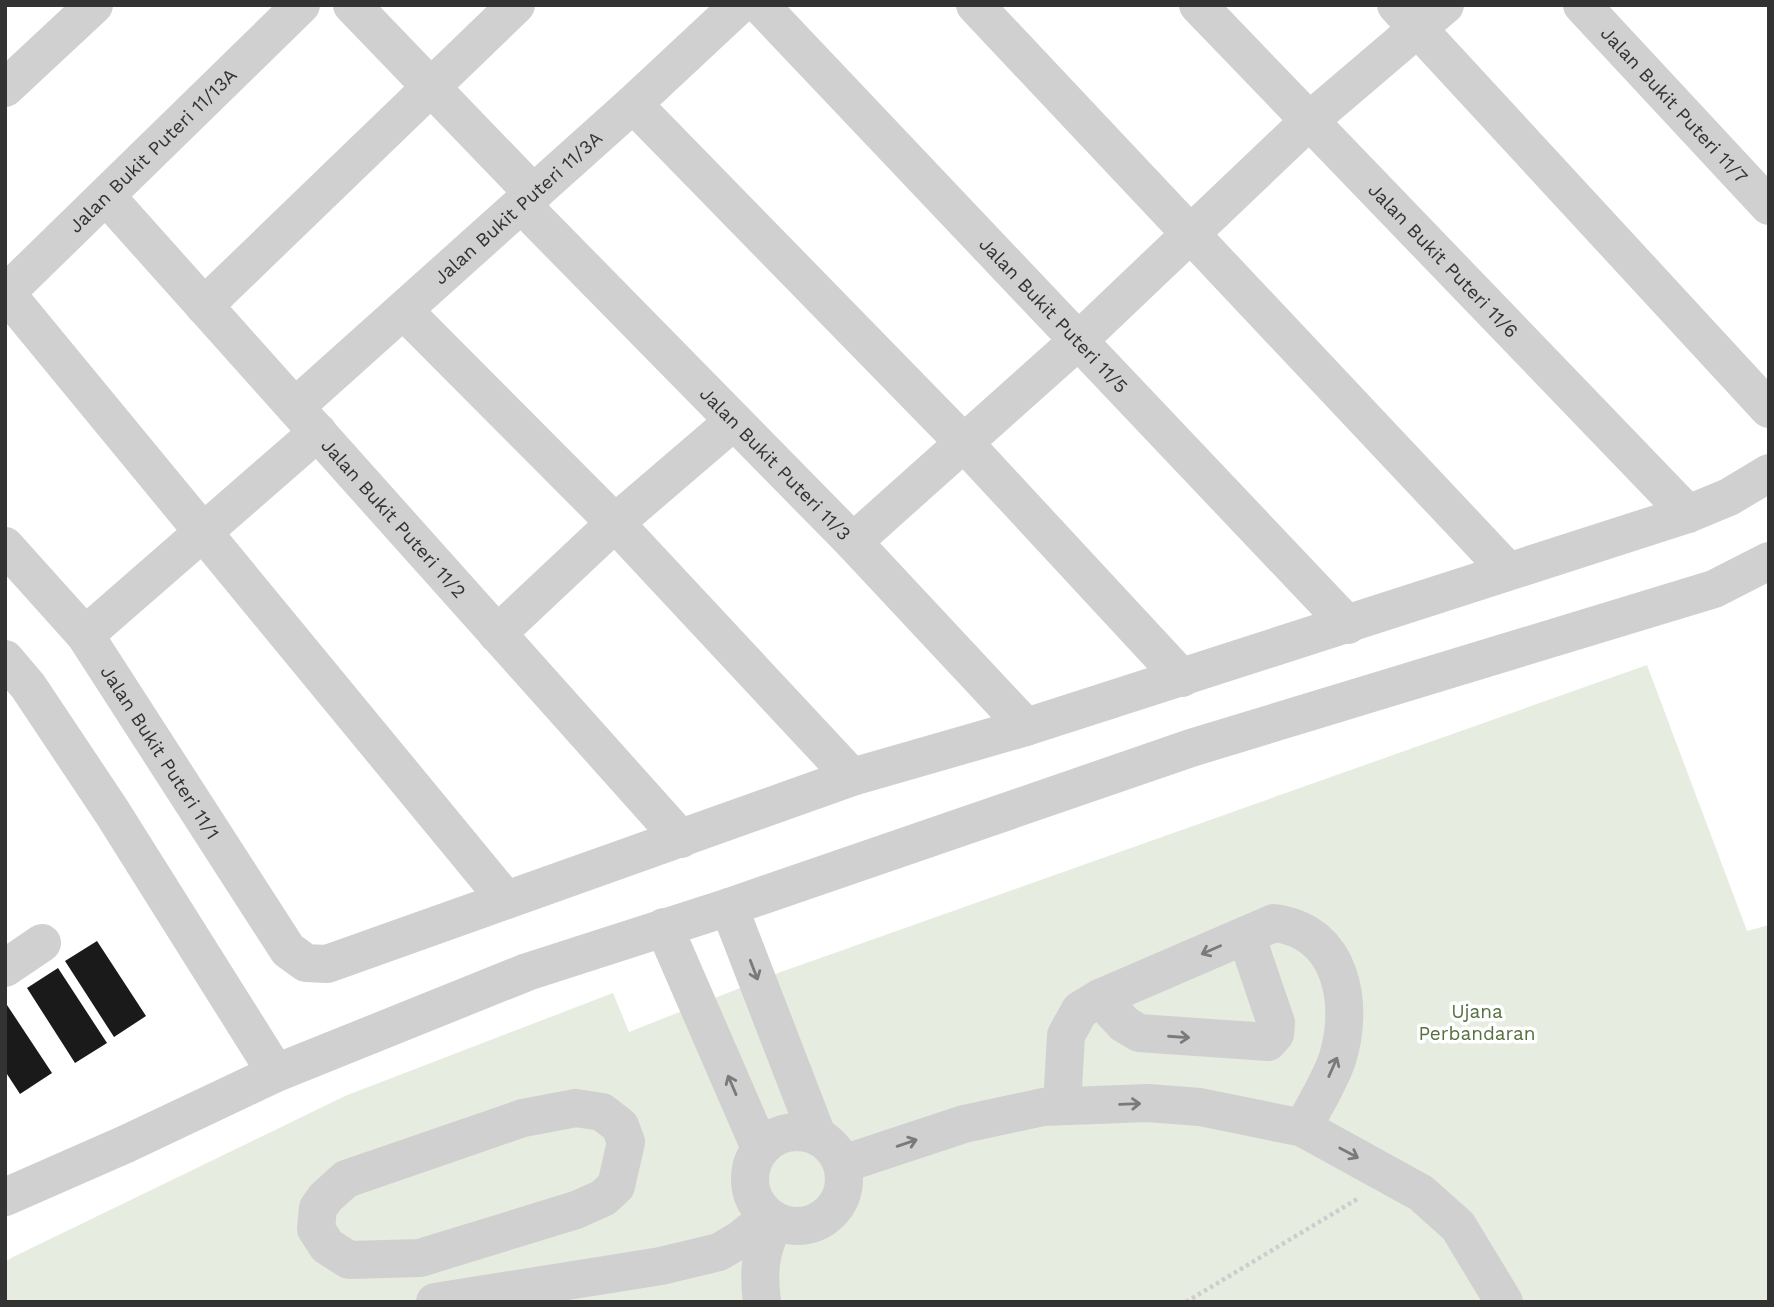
<svg xmlns="http://www.w3.org/2000/svg" width="1774" height="1307" font-family="'Work Sans',sans-serif">
<style>
.green{fill:#e6ecdf}
.building{fill:#1a1a1a}
.lines{fill:none;stroke-linecap:round;stroke-linejoin:round}
.path{stroke:#cdcdcd;stroke-width:4.5;stroke-dasharray:3.5 3.5;stroke-linecap:butt}
.minor{stroke:#d0d0d0;stroke-width:38}
.oneway{stroke:#7a7a7a}
.labels{text-anchor:middle;dominant-baseline:central;stroke-width:7;stroke-linejoin:round;paint-order:stroke}
.street-label{font-size:19px;fill:#333;stroke:#fff}
.park-label{font-size:19px;fill:#56703f;stroke:#fff}
</style>
<rect width="100%" height="100%" fill="#fff"/>
<path class="green" d="M1647 665 1747 931 1769 925V1302H5V1262L13 1257 345 1096 613 993 629 1032 778 973Z"/>
<path class="building" d="M97 941 146 1016 114 1037 65 961Z
M58 968 107 1043 75 1063 27 988Z
M5 1002 52 1073 20 1094 5 1071Z"/>
<g class="lines">
<path class="path" d="M1186 1302 1359 1198"/>
<g class="minor">
<path d="M352 5 534 194"/>
<path id="s1" d="M760 5 1348 625"/>
<path d="M975 5 1507 570"/>
<path id="s2" d="M1198 5 1688 514"/>
<path d="M1396 5 1769 409"/>
<path id="s3" d="M1582 5 1769 206"/>
<path d="M5 88 94 5"/>
<path d="M633 104 965 444 1182 678"/>
<path id="s4" d="M106 196 681 839"/>
<path id="s5" d="M522 205 853 542 1026 727"/>
<path d="M6 293 506 900"/>
<path id="s6" d="M5 294 301 5"/>
<path d="M204 306 516 5"/>
<path d="M404 311 615 523 852 777"/>
<path id="s7" d="M295 407 633 104 739 5"/>
<path d="M853 542 1079 340 1309 121 1445 5"/>
<path id="s8" d="M5 546 85 635 288 950 306 963 327 964 852 777 1026 727 1688 514 1729 497 1769 473"/>
<path d="M497 634 615 523 734 421"/>
<path d="M85 635 318 432"/>
<path d="M5 659 28 686 112 812 276 1073"/>
<path d="M729 907 817 1135"/>
<path d="M664 927 760 1148"/>
<path d="M5 968 42 943"/>
<path d="M1100 998 1124 1024 1139 1033 1268 1042 1275 1034 1276 1023 1246 935"/>
<path d="M1062 1106 1066 1035 1080 1010 1100 998 1274 923C1342 931 1355 1004 1337 1060 1329 1083 1314 1106 1303 1128"/>
<path d="M576 1108 602 1112 620 1126 626 1142 616 1186 603 1198 576 1210 420 1258 349 1260 327 1246 316 1229 318 1208 326 1197 346 1179 523 1118Z"/>
<circle cx="797" cy="1179" r="47"/>
<path d="M843 1164 964 1124 1043 1107 1148 1103 1200 1107 1303 1128 1421 1193 1458 1226 1504 1302"/>
<path d="M5 1197 126 1144 276 1073 527 972 729 907 1191 748 1714 589 1769 561"/>
<path d="M435 1302 661 1266 719 1252 741 1239 768 1217"/>
<path d="M762 1302C758 1272 760 1247 776 1222"/>
</g>
</g>
<defs><path id="oneway-shaft" d="M-6 0H5M1.5-3L5.5 0L1.5 3" fill="none" stroke-width="1.6" stroke-linecap="round" stroke-linejoin="round" transform="scale(1.75)"/></defs>
<g class="oneway">
<use href="#oneway-shaft" transform="translate(1211 950) rotate(156)"/>
<use href="#oneway-shaft" transform="translate(754 970) rotate(69)"/>
<use href="#oneway-shaft" transform="translate(1179 1037) rotate(4)"/>
<use href="#oneway-shaft" transform="translate(1333 1067) rotate(-66)"/>
<use href="#oneway-shaft" transform="translate(732 1085) rotate(-113)"/>
<use href="#oneway-shaft" transform="translate(1130 1104) rotate(-2)"/>
<use href="#oneway-shaft" transform="translate(907 1143) rotate(-19)"/>
<use href="#oneway-shaft" transform="translate(1349 1153) rotate(28)"/>
</g>
<g class="labels">
<g class="street-label">
<text stroke="none"><textPath href="#s3" startOffset="136">Jalan Bukit Puteri 11/7</textPath></text>
<text stroke="none"><textPath href="#s6" startOffset="206">Jalan Bukit Puteri 11/13A</textPath></text>
<text stroke="none"><textPath href="#s7" startOffset="299">Jalan Bukit Puteri 11/3A</textPath></text>
<text stroke="none"><textPath href="#s2" startOffset="354">Jalan Bukit Puteri 11/6</textPath></text>
<text stroke="none"><textPath href="#s1" startOffset="427">Jalan Bukit Puteri 11/5</textPath></text>
<text stroke="none"><textPath href="#s5" startOffset="362">Jalan Bukit Puteri 11/3</textPath></text>
<text stroke="none"><textPath href="#s4" startOffset="432">Jalan Bukit Puteri 11/2</textPath></text>
<text stroke="none"><textPath href="#s8" startOffset="259">Jalan Bukit Puteri 11/1</textPath></text>
</g>
<g class="park-label">
<text x="1477" y="1011">Ujana<tspan x="1477" dy="22">Perbandaran</tspan></text>
</g>
</g>
<rect width="1774" height="1307" fill="none" stroke="#333333" stroke-width="14"/>
</svg>
